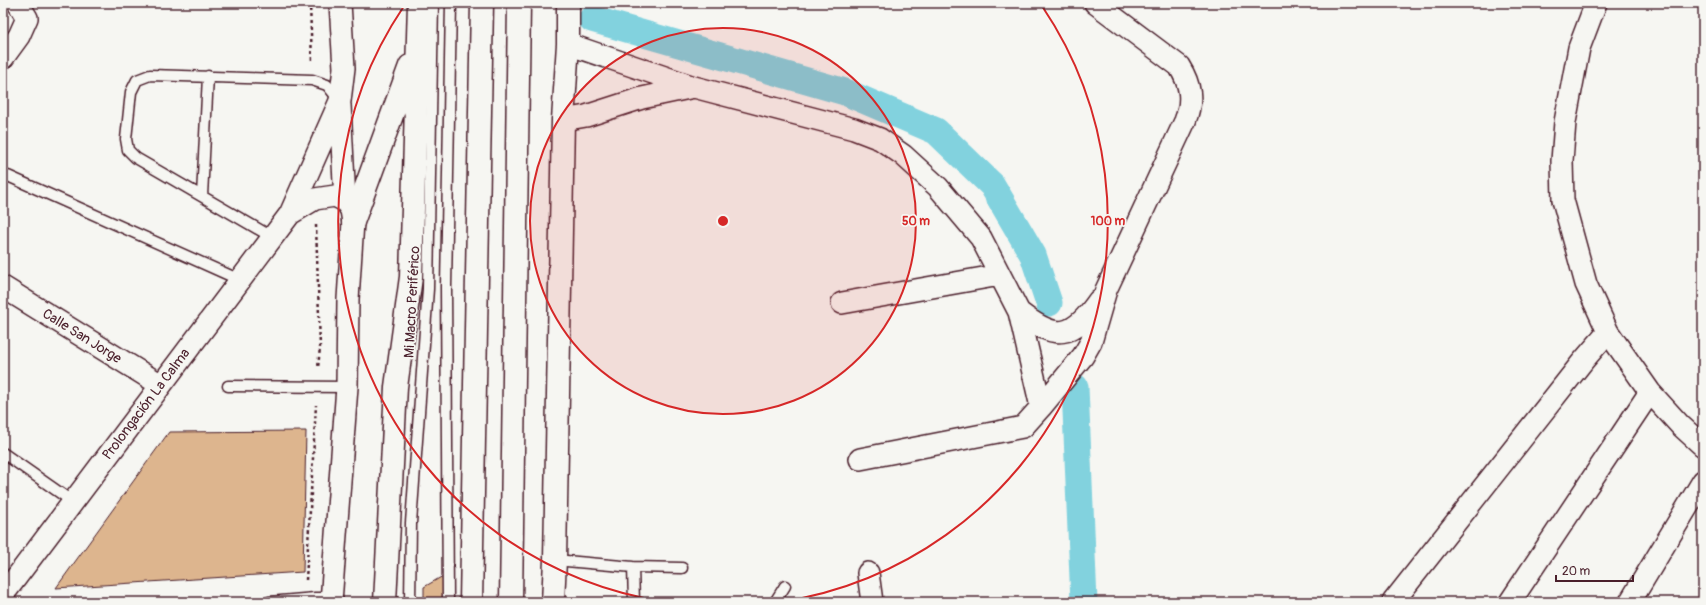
<svg xmlns="http://www.w3.org/2000/svg" width="1706" height="605" font-family="Pangolin,sans-serif">
<style>
.lines{fill:none;stroke-linecap:round;stroke-linejoin:round}
.canal{stroke:#82d2de;stroke-width:27}
.building{fill:#ddb58e;stroke:#4a1f2b}
.service-casing{stroke:#4a1f2b;stroke-width:13}
.minor-casing{stroke:#4a1f2b;stroke-width:24}
.tertiary-casing{stroke:#4a1f2b;stroke-width:25}
.trunk-casing{stroke:#4a1f2b;stroke-width:25}
.path{stroke:#4a1f2b;stroke-width:2.5;stroke-dasharray:3 3;stroke-linecap:butt}
.service{stroke:#f6f6f2;stroke-width:10}
.minor{stroke:#f6f6f2;stroke-width:21}
.tertiary{stroke:#f6f6f2;stroke-width:22}
.trunk{stroke:#f6f6f2;stroke-width:22}
.ring{fill:none;stroke:#d62828;stroke-width:2}
.labels{text-anchor:middle;dominant-baseline:central;stroke-width:3.5;stroke-linejoin:round;paint-order:stroke}
.street-label{font-size:14px;fill:#4a1f2b;stroke:#f6f6f2}
.centre{fill:#d62828;stroke:#f6f6f2;stroke-width:2}
.ring-label{font-size:12px;text-anchor:middle;font-weight:bold;fill:#d62828;stroke:#f6f6f2;stroke-width:3.5;stroke-linejoin:round;paint-order:stroke}
</style>
<rect width="100%" height="100%" fill="#f6f6f2"/>
<filter id="ink" filterUnits="userSpaceOnUse"><feTurbulence type="fractalNoise" baseFrequency=".025" numOctaves="2"/><feDisplacementMap in="SourceGraphic" scale="8" xChannelSelector="R" yChannelSelector="G"/><feConvolveMatrix kernelMatrix="1 2 1 2 8 2 1 2 1" color-interpolation-filters="sRGB"/></filter>
<g filter="url(#ink)">
<g class="lines">
<path class="canal" d="M592 19 845 92 936 131 992 185 1033 255 1049 303
M1075 387 1084 602"/>
</g>
<path class="building" d="M306 431 303 572 56 588 169 432Z
M443 576V602H424V587Z"/>
<g class="lines">
<defs>
<path id="service" d="M8 176 240 280
M202 196 208 76
M272 237 136 158 128 150 126 139 131 92 137 80 150 75 312 80 327 85 339 100
M228 386 347 387
M3 453 73 502
M555 560 633 567 682 568
M633 567 634 602
M269 602 315 598H331
M410 602 411 523 428 289 433 3
M448 602 446 287 451 3
M775 602 785 586"/>
<path id="minor" d="M1596 3 1579 48 1565 122 1562 161 1563 200 1586 284 1608 332 1650 392 1680 425 1703 446
M568 44 694 87 854 129 880 139 903 155 938 187 981 238 1019 312 1041 407 1023 427 860 459
M3 58 19 36 27 18 18 3
M340 105 345 201
M563 120 586 116 642 98 694 87
M290 214 315 199 335 196 345 201 351 210 353 222 348 299 347 387 331 602
M3 287 161 385
M842 303 1000 275
M1019 312C1056 341 1072 339 1099 300
M1041 407 1083 356 1091 342 1106 290 1185 121C1193 101 1191 85 1179 66L1095 3
M868 573 872 602
M3 595 290 214 340 101 344 68 340 3
M1393 602 1583 361 1608 332
M1510 602 1650 392
M1630 602 1703 481"/>
<path id="tertiary" d="M553 602 555 560 563 120 568 44V3"/>
<path id="trunk" d="M353 222 410 66
M331 598 332 602
M385 602 396 387 411 277 419 3
M471 602 482 3
M511 602 519 3"/>
</defs>
<use href="#service" class="service-casing"/>
<use href="#minor" class="minor-casing"/>
<use href="#tertiary" class="tertiary-casing"/>
<use href="#trunk" class="trunk-casing"/>
<path class="path" d="M310 3 312 62
M316 225 320 347 318 368
M306 580 316 405"/>
<use href="#service" class="service"/>
<use href="#minor" class="minor"/>
<use href="#tertiary" class="tertiary"/>
<use href="#trunk" class="trunk"/>
</g>
</g>
<circle cx="723" cy="221" r="193" fill="#d62828" fill-opacity=".12"/>
<g class="ring">
<circle cx="723" cy="221" r="193"/>
<path d="M666 602A385 385 0 0 1 404 6M1042 6A385 385 0 0 1 780 602"/>
</g>
<g class="labels">
<g class="street-label">
<text transform="translate(412 302) rotate(-87)">Mi Macro Periférico</text>
<text transform="translate(82 336) rotate(32)">Calle San Jorge</text>
<text transform="translate(146 404) rotate(-53)">Prolongación La Calma</text>
</g>
</g>
<circle cx="723" cy="221" r="6" class="centre"/>
<g class="ring-label">
<text x="916" y="225">50 m</text>
<text x="1108" y="225">100 m</text>
</g>
<rect width="1706" height="605" fill="none" stroke="#f6f6f2" stroke-width="16"/>
<rect x="8" y="8" width="1690" height="589" fill="none" stroke="#4a1f2b" stroke-width="1.5" filter="url(#ink)"/>
<path d="M1556 575v6h77v-6" fill="none" stroke="#4a1f2b" stroke-width="2"/>
<text x="1562" y="575" font-size="12" fill="#4a1f2b" stroke="#f6f6f2" stroke-width="3" paint-order="stroke">20 m</text>
</svg>
